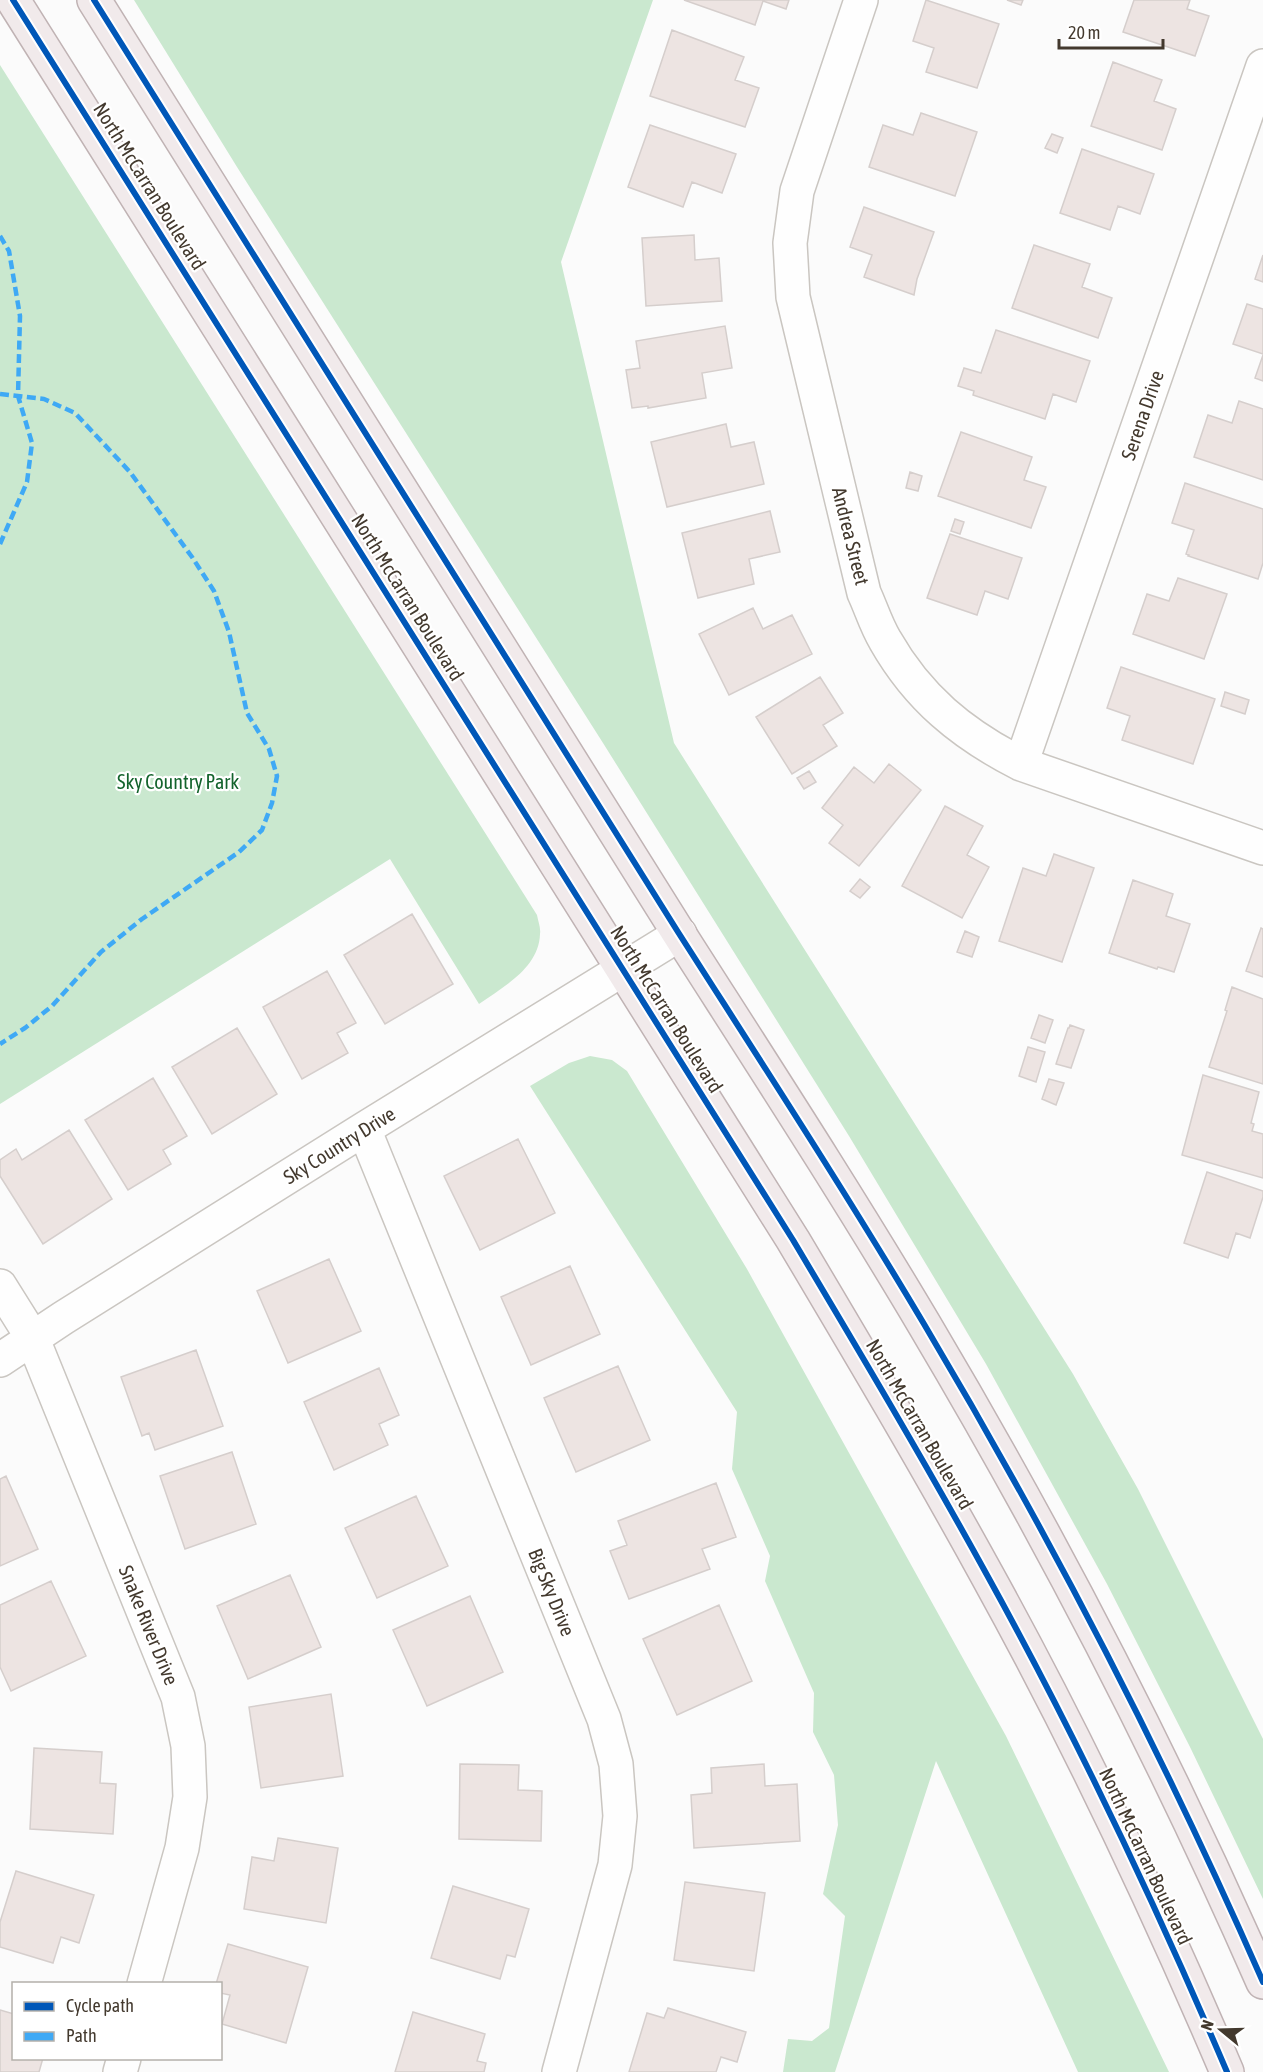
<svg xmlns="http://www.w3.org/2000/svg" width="1263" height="2072" font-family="'Asap Condensed',sans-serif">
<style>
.green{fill:#cae8cf}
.building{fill:#ede4e2;stroke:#d5cecc;stroke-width:1.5}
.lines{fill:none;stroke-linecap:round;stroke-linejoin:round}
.minor-casing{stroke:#cac6c1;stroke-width:36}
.primary-casing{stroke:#c0b3b4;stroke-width:36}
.minor{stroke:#fefefe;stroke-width:33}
.primary{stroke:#f1eaeb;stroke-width:33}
.quiet{stroke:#3fa9f5;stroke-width:4.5;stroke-dasharray:9 4.5;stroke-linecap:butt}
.cycleway-casing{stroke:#fff;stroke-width:10}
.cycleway{stroke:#0057b8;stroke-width:6}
.labels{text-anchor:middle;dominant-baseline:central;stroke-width:4.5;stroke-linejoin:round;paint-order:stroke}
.street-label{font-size:20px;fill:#43392e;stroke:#fff}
.park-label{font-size:20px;fill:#13632c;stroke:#fff}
</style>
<rect width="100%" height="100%" fill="#fbfbfb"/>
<path class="green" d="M134 0H653L561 262 674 743 1073 1374 1138 1489 1263 1739V1899L1190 1747 1107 1584 986 1364 849 1136 603 743 237 167Z
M0 65 537 915C538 921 541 928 540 934 539 968 503 987 479 1004L390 859 0 1104Z
M590 1056 612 1060 627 1071 747 1269 1006 1736 1169 2072H1078L936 1761 835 2072H783L788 2039 812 2041 829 2028 845 1916 823 1894 838 1825 834 1775 813 1732 814 1693 765 1581 770 1556 732 1469 737 1412 530 1086 569 1063Z"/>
<path class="building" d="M684 0H789L786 9 763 1 755 25Z
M926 0 999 24 977 88 926 72 934 48 913 41Z
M1007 0H1023L1021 5Z
M1134 0H1190L1187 9 1209 16 1195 56 1123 32Z
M672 30 744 57 735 80 759 88 745 127 650 96Z
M1113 62 1162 80 1154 101 1176 109 1162 150 1091 126Z
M921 113 977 132 955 196 869 167 883 125 913 135Z
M650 125 736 154 722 193 692 182 683 207 628 187Z
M1052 134 1063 138 1057 153 1045 148Z
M1082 149 1154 174 1140 214 1118 206 1110 230 1060 213Z
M864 207 934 232 917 279 914 295 864 277 872 255 850 247Z
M694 235 695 260 719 258 722 301 646 306 642 238Z
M1034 245 1090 264 1082 287 1112 298 1098 338 1012 308Z
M1263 255V282L1255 279Z
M1247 304 1263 309V354L1233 344Z
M725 326 732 368 702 373 706 398 648 408V406L632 408 626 370 640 368 636 341Z
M996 330 1090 361 1076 402 1053 394 1045 419 973 395 974 391 958 386 964 368 981 373Z
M1263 355V381L1255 378Z
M1239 401 1263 409V480L1194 457 1208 415 1232 423Z
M726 424 731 447 754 442 764 484 667 507 651 442Z
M961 432 1032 457 1024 480 1046 487 1031 528 938 496Z
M910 472 922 476 918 491 906 488Z
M1185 483 1263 509V563L1258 579 1188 556 1189 555 1186 554 1194 530 1172 523Z
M770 511 780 552 749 559 754 584 698 598 682 533Z
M955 519 964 522 960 534 951 531Z
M950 534 1022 558 1008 599 985 591 977 615 927 598Z
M1178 578 1227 594 1204 659 1133 634 1147 594 1169 601Z
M753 608 763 629 792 615 812 654 729 695 699 634Z
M1121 667 1215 699 1193 764 1122 740 1130 716 1107 708Z
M820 677 843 713 823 725 837 746 792 774 756 717Z
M1225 692 1249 700 1245 714 1221 706Z
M889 764 921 790 859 866 829 843 843 825 822 808 854 767 874 783Z
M809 771 816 782 804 789 797 778Z
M945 806 983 826 967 855 989 867 962 918 902 886Z
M1054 854 1094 868 1062 962 999 941 1023 868 1046 876Z
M860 879 870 887 860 898 850 891Z
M1133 880 1173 894 1166 916 1190 924 1174 972 1158 967 1157 969 1109 953Z
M412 914 453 984 385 1024 344 955Z
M1261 928 1263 929V977L1246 971Z
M965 931 979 937 972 957 957 952Z
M327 971 356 1023 337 1033 348 1053 302 1079 263 1007Z
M1232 987 1263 999V1084L1209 1067 1227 1011 1225 1010Z
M1039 1015 1053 1020 1045 1043 1031 1038Z
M1070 1025 1084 1030 1071 1068 1056 1064 1068 1028H1069Z
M237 1028 277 1094 212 1134 172 1067Z
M1028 1047 1045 1052 1036 1082 1019 1076Z
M1203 1075 1259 1092 1251 1123 1254 1124 1252 1131 1263 1134V1178L1182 1155Z
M153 1078 187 1136 163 1150 171 1164 128 1190 85 1120Z
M1049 1079 1064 1083 1056 1105 1042 1099Z
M69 1130 112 1199 43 1244 0 1176V1160L16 1149 22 1160Z
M518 1139 555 1213 480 1250 444 1176Z
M1207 1172 1263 1191V1197L1250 1238 1236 1233 1228 1258 1184 1243Z
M329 1259 361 1331 288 1363 257 1291Z
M570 1266 600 1334 531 1365 501 1297Z
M196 1350 223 1426 155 1450 149 1433 142 1436 121 1377Z
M618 1366 650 1440 576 1472 544 1398Z
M379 1368 399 1415 379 1424 388 1445 334 1470 304 1402Z
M232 1452 256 1524 185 1549 160 1476Z
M6 1476 38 1549 0 1566V1479Z
M716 1483 736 1537 702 1549 710 1569 629 1599 610 1551 627 1545 618 1521Z
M416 1496 448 1566 377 1598 345 1528Z
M290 1575 321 1647 248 1679 217 1606Z
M51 1581 86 1656 11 1691 0 1667V1605Z
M470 1596 503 1672 427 1706 393 1630Z
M719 1605 752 1681 677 1715 643 1639Z
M331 1694 343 1776 261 1788 249 1707Z
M34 1748 102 1752 100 1783 116 1784 113 1834 30 1829Z
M460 1764 519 1765 518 1790 542 1791 541 1841 459 1839Z
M764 1764 765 1786 797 1784 800 1841 694 1848 691 1795 712 1793 711 1768Z
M278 1838 338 1848 326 1923 244 1909 252 1857 274 1861Z
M16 1871 94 1895 79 1943 61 1937 53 1963 0 1947V1922Z
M685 1882 765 1893 754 1971 674 1960Z
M453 1886 529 1909 515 1957 507 1955 500 1979 431 1958Z
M228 1944 308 1967 286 2043 222 2024 230 1995 220 1993V1984H216Z
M668 2008 746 2032 737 2062 721 2057 716 2072H629L647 2013 664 2018Z
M0 2010 14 2014V2058H43L39 2072H0Z
M413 2012 485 2034 477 2061 486 2063 484 2072H395Z"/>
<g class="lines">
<defs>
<path id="minor" d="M861 0 797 191 790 243 793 297 864 593C871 608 876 625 885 640 918 698 962 734 1021 764L1263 848
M1021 764 1263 66
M364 1129 604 1719 616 1764 620 1816 615 1865 559 2072
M0 1286 32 1337 178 1697 188 1746 190 1797 182 1848 144 1984
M0 1360 63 1318 364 1129 680 934
M120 2072 124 2058"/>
<path id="primary" d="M13 0 793 1240C859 1351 925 1462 987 1575 1076 1736 1155 1903 1227 2072
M94 0C290 310 484 621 678 932 761 1062 845 1191 924 1324 1050 1536 1164 1756 1263 1982"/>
</defs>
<use href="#minor" class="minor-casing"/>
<use href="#primary" class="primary-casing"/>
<use href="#minor" class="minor"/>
<use href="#primary" class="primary"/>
<path class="quiet" d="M0 236 9 251 20 316 18 396 32 443 27 482 0 544
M0 394 44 399 75 413 130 472 192 557 214 591 229 632 247 713 269 749 277 776 272 803 262 830 239 852 142 919 101 952 52 1006 25 1028 0 1044"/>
<defs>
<path id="cycleway" d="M13 0 793 1240C859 1351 925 1462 987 1575 1076 1736 1155 1903 1227 2072
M94 0C290 310 484 621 678 932 761 1062 845 1191 924 1324 1050 1536 1164 1756 1263 1982"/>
</defs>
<use href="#cycleway" class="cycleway-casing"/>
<use href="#cycleway" class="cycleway"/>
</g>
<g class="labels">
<g class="street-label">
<text transform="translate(150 186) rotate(58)">North McCarran Boulevard</text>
<text transform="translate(1142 415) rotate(-71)">Serena Drive</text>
<text transform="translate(851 536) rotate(76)">Andrea Street</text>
<text transform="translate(408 597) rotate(58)">North McCarran Boulevard</text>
<text transform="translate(667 1009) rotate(58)">North McCarran Boulevard</text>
<text transform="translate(339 1145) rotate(-32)">Sky Country Drive</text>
<text transform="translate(920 1424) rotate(60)">North McCarran Boulevard</text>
<text transform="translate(552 1592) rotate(68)">Big Sky Drive</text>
<text transform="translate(149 1625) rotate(68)">Snake River Drive</text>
<text transform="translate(1146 1856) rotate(65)">North McCarran Boulevard</text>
</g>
<g class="park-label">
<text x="178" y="781">Sky Country Park</text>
</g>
</g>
<rect x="12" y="1982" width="210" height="78" fill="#ffffff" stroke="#b4b0ab" stroke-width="1.5"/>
<rect x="24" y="2002" width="30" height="9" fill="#0057b8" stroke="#b4b0ab" stroke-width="1.5"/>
<text x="66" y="2012" font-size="18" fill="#43392e">Cycle path</text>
<rect x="24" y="2032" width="30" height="9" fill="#3fa9f5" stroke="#b4b0ab" stroke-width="1.5"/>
<text x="66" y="2042" font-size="18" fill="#43392e">Path</text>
<g transform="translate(1221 2030) rotate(289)" stroke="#ffffff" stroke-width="4.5" paint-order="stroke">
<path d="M0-4.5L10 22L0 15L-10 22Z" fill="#43392e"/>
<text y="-9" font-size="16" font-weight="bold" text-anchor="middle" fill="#43392e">N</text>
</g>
<path d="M1059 39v9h104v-9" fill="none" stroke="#43392e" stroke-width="3"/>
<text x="1068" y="39" font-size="18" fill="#43392e" stroke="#ffffff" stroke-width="4.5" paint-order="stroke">20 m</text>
</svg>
